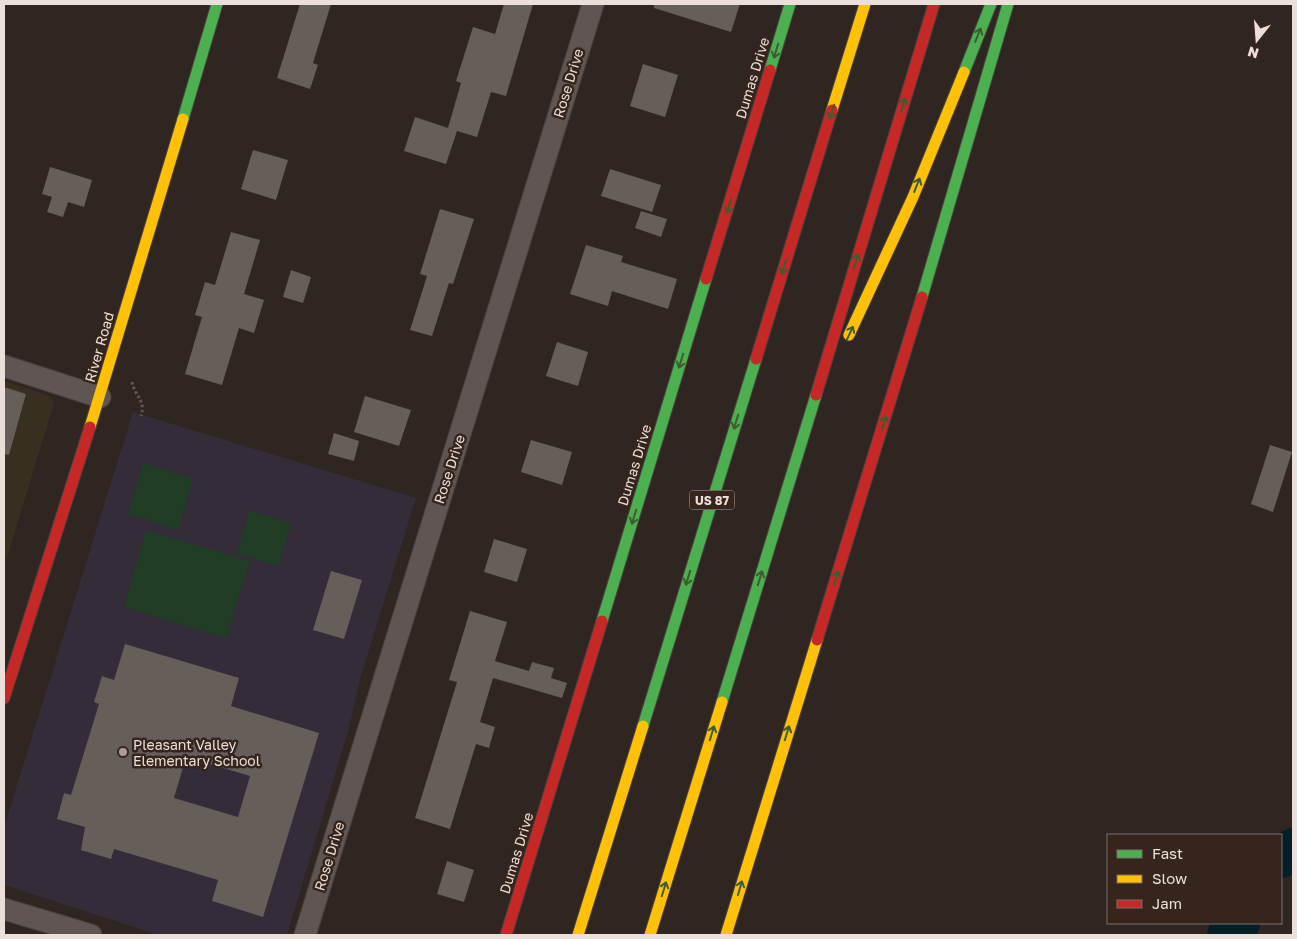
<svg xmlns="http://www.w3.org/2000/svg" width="1297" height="939" font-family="'Golos Text',sans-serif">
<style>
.commercial{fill:#372f1f}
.education{fill:#342c39}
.green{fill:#213d26}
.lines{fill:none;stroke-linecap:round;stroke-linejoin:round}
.river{stroke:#041f27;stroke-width:40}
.building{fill:#655e59;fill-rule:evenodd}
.street-casing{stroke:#48413c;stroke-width:23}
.fast-casing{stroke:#48413c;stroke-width:13}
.slow-casing{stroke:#48413c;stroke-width:13}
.jam-casing{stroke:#48413c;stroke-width:13}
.path{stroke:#605856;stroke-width:3;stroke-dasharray:2.5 2.5;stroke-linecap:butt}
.street{stroke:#5f5654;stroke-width:21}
.fast{stroke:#4caf50;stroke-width:11}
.slow{stroke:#ffc107;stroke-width:11}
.jam{stroke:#c62828;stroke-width:11}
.oneway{stroke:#3e5c31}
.poi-dot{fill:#a99e99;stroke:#35251c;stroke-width:2}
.labels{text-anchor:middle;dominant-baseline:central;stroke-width:5;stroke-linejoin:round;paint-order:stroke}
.shield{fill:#35251c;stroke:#b4a7a0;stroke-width:1}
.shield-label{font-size:12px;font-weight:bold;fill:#eadfd9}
.street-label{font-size:14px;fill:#eadfd9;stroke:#35251c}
.poi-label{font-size:14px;fill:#eadfd9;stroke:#35251c;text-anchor:start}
</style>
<rect width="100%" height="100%" fill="#2f2622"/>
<path class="commercial" d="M4 381 50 396 54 403 7 558 4 557Z"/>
<path class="education" d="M133 412 416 498 360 679 349 728 287 935H159L4 885V827Z"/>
<path class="green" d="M143 463 193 479 178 530 128 514Z
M249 510 291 523 278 566 237 554Z
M146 530 250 561 226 638 124 607Z"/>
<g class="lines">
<path class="river" d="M1281 858 1293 848
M1227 935 1229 931 1240 923"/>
</g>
<path class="building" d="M300 4H331L313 63 318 65 310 89 277 78Z
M504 4H533L506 96 491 92 477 137 457 131 446 164 404 151 415 117 448 128 461 83 456 81 473 27 495 34Z
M654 4H740L731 32 654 8Z
M643 64 678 75 665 117 630 106Z
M253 150 288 160 276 200 241 189Z
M50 167 92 180 84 207 68 202 63 217 47 212 52 197 42 194Z
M610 169 661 185 652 212 601 196Z
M440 209 474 219 453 284 449 283 432 336 410 330 427 276 420 274Z
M641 211 667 219 661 237 635 228Z
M231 232 260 240 244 294 264 300 254 333 239 328 222 385 185 374 202 317 195 315 205 282 215 285Z
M586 245 623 256 621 262 677 279 668 309 612 291 608 306 570 294Z
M291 270 311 277 303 303 283 297Z
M557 342 588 352 578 386 546 376Z
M4 387 26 394 9 455 4 454Z
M365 396 411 410 399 446 354 432Z
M334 433 359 441 354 461 328 454Z
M531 440 572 452 562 485 521 472Z
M1270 445 1292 452 1273 512 1251 504Z
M494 539 527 549 517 582 484 572Z
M331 571 362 580 344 639 313 630Z
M470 611 507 622 495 661 529 671 532 662 554 668 551 678 567 683 562 698 493 678 480 722 495 727 489 748 476 744 450 829 415 818 457 682 449 680Z
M125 644 239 678 231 706 319 733 263 917 212 901 218 880 114 849 111 859 81 850 85 827 57 819 64 793 71 795 99 704 94 702 102 676 114 680ZM186 757 250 776 238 817 174 798Z
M447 861 474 870 464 902 437 894Z"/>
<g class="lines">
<defs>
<path id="street" d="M4 366 100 397
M4 909 91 935
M305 935 593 4"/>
<path id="fast" d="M770 70 790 4
M964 72 991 4
M183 119 217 4
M922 297 1008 4
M602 621 706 279
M722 702 816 395
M643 726 756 359"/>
<path id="slow" d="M832 110 865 4
M849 335 913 197 964 72
M90 427 183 119
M578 935 643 726
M650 935 722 702
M726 935 817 640"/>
<path id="jam" d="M706 279 770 70
M756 359 832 110
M816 395 934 4
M817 640 922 297
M4 698 90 427
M506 935 602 621"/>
</defs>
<use href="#street" class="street-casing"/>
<use href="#fast" class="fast-casing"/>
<use href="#slow" class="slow-casing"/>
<use href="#jam" class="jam-casing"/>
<path class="path" d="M132 382C135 397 146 400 141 416"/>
<use href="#street" class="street"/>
<use href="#fast" class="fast"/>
<use href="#slow" class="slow"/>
<use href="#jam" class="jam"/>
</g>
<defs><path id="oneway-shaft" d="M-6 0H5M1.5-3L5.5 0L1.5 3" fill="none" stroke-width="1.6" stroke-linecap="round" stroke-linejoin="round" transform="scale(1.25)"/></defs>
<g class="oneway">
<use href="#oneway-shaft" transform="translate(978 35) rotate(-68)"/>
<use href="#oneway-shaft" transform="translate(776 51) rotate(107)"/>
<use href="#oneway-shaft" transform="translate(903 105) rotate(-73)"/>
<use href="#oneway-shaft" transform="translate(832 112) rotate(107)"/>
<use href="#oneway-shaft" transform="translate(917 185) rotate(-68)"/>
<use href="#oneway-shaft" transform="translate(729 206) rotate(107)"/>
<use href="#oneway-shaft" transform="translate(856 261) rotate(-73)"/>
<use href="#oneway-shaft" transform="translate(784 267) rotate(107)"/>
<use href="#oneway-shaft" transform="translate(850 333) rotate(-65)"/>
<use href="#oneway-shaft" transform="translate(681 361) rotate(107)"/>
<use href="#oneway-shaft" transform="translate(736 422) rotate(107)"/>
<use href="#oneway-shaft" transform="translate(884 423) rotate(-73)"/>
<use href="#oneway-shaft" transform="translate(634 517) rotate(107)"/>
<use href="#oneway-shaft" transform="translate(688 578) rotate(107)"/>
<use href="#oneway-shaft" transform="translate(760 578) rotate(-73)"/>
<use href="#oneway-shaft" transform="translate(836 578) rotate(-73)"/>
<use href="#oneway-shaft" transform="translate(712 733) rotate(-73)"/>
<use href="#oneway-shaft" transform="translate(787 733) rotate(-73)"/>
<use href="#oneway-shaft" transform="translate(740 888) rotate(-74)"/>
<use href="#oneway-shaft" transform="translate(664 889) rotate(-73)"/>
</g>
<circle class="poi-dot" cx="123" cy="752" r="5"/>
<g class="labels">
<rect class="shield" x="689.5" y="490.5" width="45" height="19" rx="4"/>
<g class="shield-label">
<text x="712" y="500">US 87</text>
</g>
<g class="street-label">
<text transform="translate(752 78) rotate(-73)">Dumas Drive</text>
<text transform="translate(568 83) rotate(-73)">Rose Drive</text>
<text transform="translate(99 347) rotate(-74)">River Road</text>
<text transform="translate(634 465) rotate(-73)">Dumas Drive</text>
<text transform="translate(449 469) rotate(-72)">Rose Drive</text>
<text transform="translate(516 853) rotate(-73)">Dumas Drive</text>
<text transform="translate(329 856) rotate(-73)">Rose Drive</text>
</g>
<g class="poi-label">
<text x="133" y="744">Pleasant Valley<tspan x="133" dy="16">Elementary School</tspan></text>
</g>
</g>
<rect width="1297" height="939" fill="none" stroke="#eadfd9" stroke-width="10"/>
<rect x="1107" y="834" width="175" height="90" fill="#35251c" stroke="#7d6f68"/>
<rect x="1117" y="850" width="25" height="8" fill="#4caf50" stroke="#7d6f68"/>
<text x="1152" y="859" font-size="15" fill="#eadfd9">Fast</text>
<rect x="1117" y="875" width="25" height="8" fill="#ffc107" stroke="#7d6f68"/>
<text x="1152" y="884" font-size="15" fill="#eadfd9">Slow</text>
<rect x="1117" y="900" width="25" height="8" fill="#c62828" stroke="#7d6f68"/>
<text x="1152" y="909" font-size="15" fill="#eadfd9">Jam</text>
<g transform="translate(1257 40) rotate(197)" stroke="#35251c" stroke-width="4" paint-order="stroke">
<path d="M0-4L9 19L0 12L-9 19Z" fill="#eadfd9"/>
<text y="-8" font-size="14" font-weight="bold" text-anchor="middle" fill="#eadfd9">N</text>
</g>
</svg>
